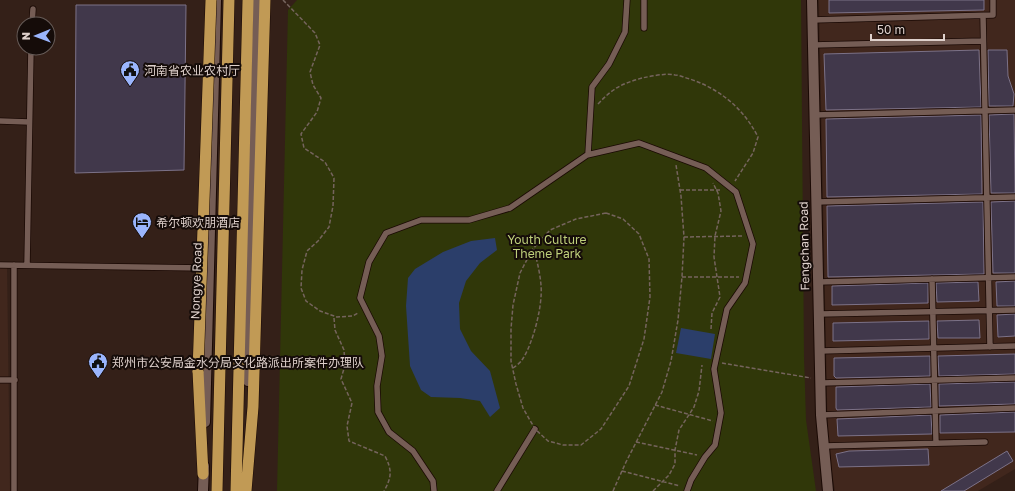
<svg xmlns="http://www.w3.org/2000/svg" width="1015" height="491" font-family="'Golos Text','Noto Sans SC',sans-serif">
<style>
.built{fill:#41271d}
.green{fill:#303709}
.water{fill:#2b3e6a}
.building{fill:#41384b;stroke:#7c7288}
.lines{fill:none;stroke-linecap:round;stroke-linejoin:round}
.service-casing{stroke:#1a0904;stroke-width:7}
.minor-casing{stroke:#1a0904;stroke-width:12}
.tertiary-casing{stroke:#1a0904;stroke-width:12}
.trunk-casing{stroke:#1a0904;stroke-width:12}
.path{stroke:#75645d;stroke-width:1.5;stroke-dasharray:4 2;stroke-linecap:butt}
.service{stroke:#755d55;stroke-width:5.5}
.minor{stroke:#755d55;stroke-width:10}
.tertiary{stroke:#755d55;stroke-width:10}
.trunk{stroke:#c19a55;stroke-width:11}
.trunk-bridge-casing{stroke:#1a0904;stroke-width:12;stroke-linecap:butt}
.trunk-bridge{stroke:#c19a55;stroke-width:11}
.labels{text-anchor:middle;dominant-baseline:central;stroke-width:4;stroke-linejoin:round;paint-order:stroke}
.poi-label{font-size:12px;fill:#dfd1cc;stroke:#150c09;text-anchor:start}
.park-label{font-size:12px;fill:#bfd07b;stroke:#150c09}
.street-label{font-size:12px;fill:#dfd1cc;stroke:#150c09}
</style>
<rect width="100%" height="100%" fill="#342018"/>
<path class="built" d="M819 0H1015V469L978 491H835L828 447Z
M0 264H7L10 491H0Z"/>
<path class="green" d="M297 0H801L804 357 806 420 816 491H277L288 10Z"/>
<path class="water" d="M495 238 497 250 480 263 466 281 459 303 460 329 471 351 490 371 500 408 490 417 480 401 460 398 431 397 421 390 410 366 406 306 408 278 415 269 443 252 471 241Z
M681 328 715 334 711 359 676 353Z"/>
<path class="building" d="M829 0H984V10L829 13Z
M76 5H186L184 170 75 173Z
M979 50 981 107 826 110 824 54Z
M988 50H1007L1008 76 1014 94 1013 106H989Z
M1014 114 1015 192V193H991L989 115Z
M981 115 982 194 827 197 826 119Z
M1015 201V273H993L991 202Z
M983 202 984 274 828 277 827 206Z
M1015 281V306H997L996 282Z
M978 282 979 301 937 302 936 283Z
M928 283V303L832 305V286Z
M1015 314V336L998 337 997 315Z
M979 320 980 338H938L937 321Z
M929 321V339L833 341V323Z
M1015 354V374L939 376 938 356Z
M930 356V376L836 378 834 376V358Z
M1015 382V404L939 406V384Z
M930 384 931 407 837 410 836 408V387Z
M1015 412V432L940 433V415Z
M931 415 932 434 838 436 837 419Z
M928 449 929 465 839 467 836 454 849 451Z
M1007 451 1013 461 964 491H941Z"/>
<g class="lines">
<defs>
<path id="service" d="M983 16 990 347
M812 20 993 15V0
M32 24 33 9
M644 28V0
M813 45 983 41
M814 115 1015 110
M0 121 29 122
M588 154 592 87 609 64 625 32 627 0
M816 202 1015 197
M0 265 204 268
M14 265V491
M27 265 31 48
M932 279 936 443
M818 282 1015 277
M819 314 1015 310
M820 351 1015 346
M0 380H15
M821 383 1015 378
M821 415 1015 408
M824 446 985 442
M434 491 433 481 413 451 389 432 378 412 377 386 382 356 379 336 360 298 369 262 386 233 421 220H469L510 208 587 155 639 143 706 168 736 192 753 244 745 283 727 309 714 369 721 413 715 445 705 457 691 480 687 491
M497 491 535 429"/>
<path id="minor" d="M812 0 821 415 828 491"/>
<path id="tertiary" d="M248 381 258 0
M205 422 216 0
M203 491 204 466"/>
<path id="trunk" d="M198 371 203 474
M217 491 229 0
M236 491 248 0
M246 491 253 407 265 0"/>
</defs>
<use href="#service" class="service-casing"/>
<use href="#minor" class="minor-casing"/>
<use href="#tertiary" class="tertiary-casing"/>
<use href="#trunk" class="trunk-casing"/>
<path class="path" d="M283 0 315 33 320 45 310 72 313 85 321 98 317 112 301 134 304 148 325 162 334 178 333 206 329 227 318 241 307 251 302 270 301 288 306 301 320 311 337 317 353 316 358 313
M598 104C613 88 621 84 642 78 652 76 665 73 675 75 680 75 685 78 690 79 720 89 744 109 758 137L753 153 735 181
M680 190H720
M606 213 623 219 639 234 649 259 650 297 644 339 629 386 601 429 581 445H563L548 441 535 429 523 408 516 384 511 361V329L513 305 520 273 532 250 550 230 576 219Z
M684 237 742 236
M682 277H739
M334 318 335 330 344 350 345 365 341 379 352 403 347 426 349 441 385 456C392 470 392 477 384 491
M711 329 712 313 720 297 714 257 715 236 721 211 718 193 713 183
M722 363 811 378
M513 368C516 366 520 363 522 360 533 344 543 305 541 285 540 273 537 261 534 249
M655 405 713 421
M636 442 697 455
M622 471 680 486
M613 491 626 462 662 392 671 361 678 320 682 277 684 237 681 196 676 165
M653 491 669 475 675 464V450L679 430 694 407 699 391 702 365"/>
<use href="#service" class="service"/>
<use href="#minor" class="minor"/>
<use href="#tertiary" class="tertiary"/>
<use href="#trunk" class="trunk"/>
<defs>
<path id="trunk-bridge" d="M198 371 211 0"/>
</defs>
<use href="#trunk-bridge" class="trunk-bridge-casing"/>
<use href="#trunk-bridge" class="trunk-bridge"/>
</g>
<defs>
<symbol id="civic-pin" viewBox="-11 -11 22 30"><path d="M0 17L-7.5 6A9.5 9.5 0 1 1 7.5 6Z" fill="#9ab5fd" stroke="#150c09"/><path d="M-.6-6.5H3V-4.5H.6V-3L4-1V1h2V6H-6V1h2V-1L-.6-3ZM-1.2 2.5V6h2.4V2.5Z" fill="#111"/></symbol>
<symbol id="hotel-pin" viewBox="-11 -11 22 30"><path d="M0 17L-7.5 6A9.5 9.5 0 1 1 7.5 6Z" fill="#9ab5fd" stroke="#150c09"/><path d="M-6-4.5h1.5V1H6V5H4.5V3h-9V5H-6ZM-4 0a1.8 1.8 0 1 1 3.6 0ZM.5 0V-2.5h3Q6-2.5 6 0Z" fill="#111"/></symbol>
</defs>
<g fill-rule="evenodd">
<use href="#civic-pin" x="119" y="59" width="22" height="30"/>
<use href="#hotel-pin" x="131" y="211" width="22" height="30"/>
<use href="#civic-pin" x="87" y="351" width="22" height="30"/>
</g>
<g class="labels">
<g class="poi-label">
<text x="144" y="70">河南省农业农村厅</text>
<text x="156" y="222">希尔顿欢朋酒店</text>
<text x="112" y="362">郑州市公安局金水分局文化路派出所案件办理队</text>
</g>
<g class="park-label">
<text x="547" y="239">Youth Culture<tspan x="547" dy="14">Theme Park</tspan></text>
</g>
<g class="street-label">
<text transform="translate(804 246) rotate(-91)">Fengchan Road</text>
<text transform="translate(196 281) rotate(-88)">Nongye Road</text>
</g>
</g>
<g transform="translate(36 36) rotate(269)"><circle r="19" fill="#150c09" stroke="#665b57"/>
<path d="M0-3L7 15L0 10L-7 15Z" fill="#9ab5fd"/>
<text y="-6" font-size="11" font-weight="bold" text-anchor="middle" fill="#dfd1cc">N</text>
</g>
<path d="M871 34v6h73v-6" fill="none" stroke="#dfd1cc" stroke-width="2"/>
<text x="877" y="34" font-size="12" fill="#dfd1cc" stroke="#150c09" stroke-width="3" paint-order="stroke">50 m</text>
</svg>
